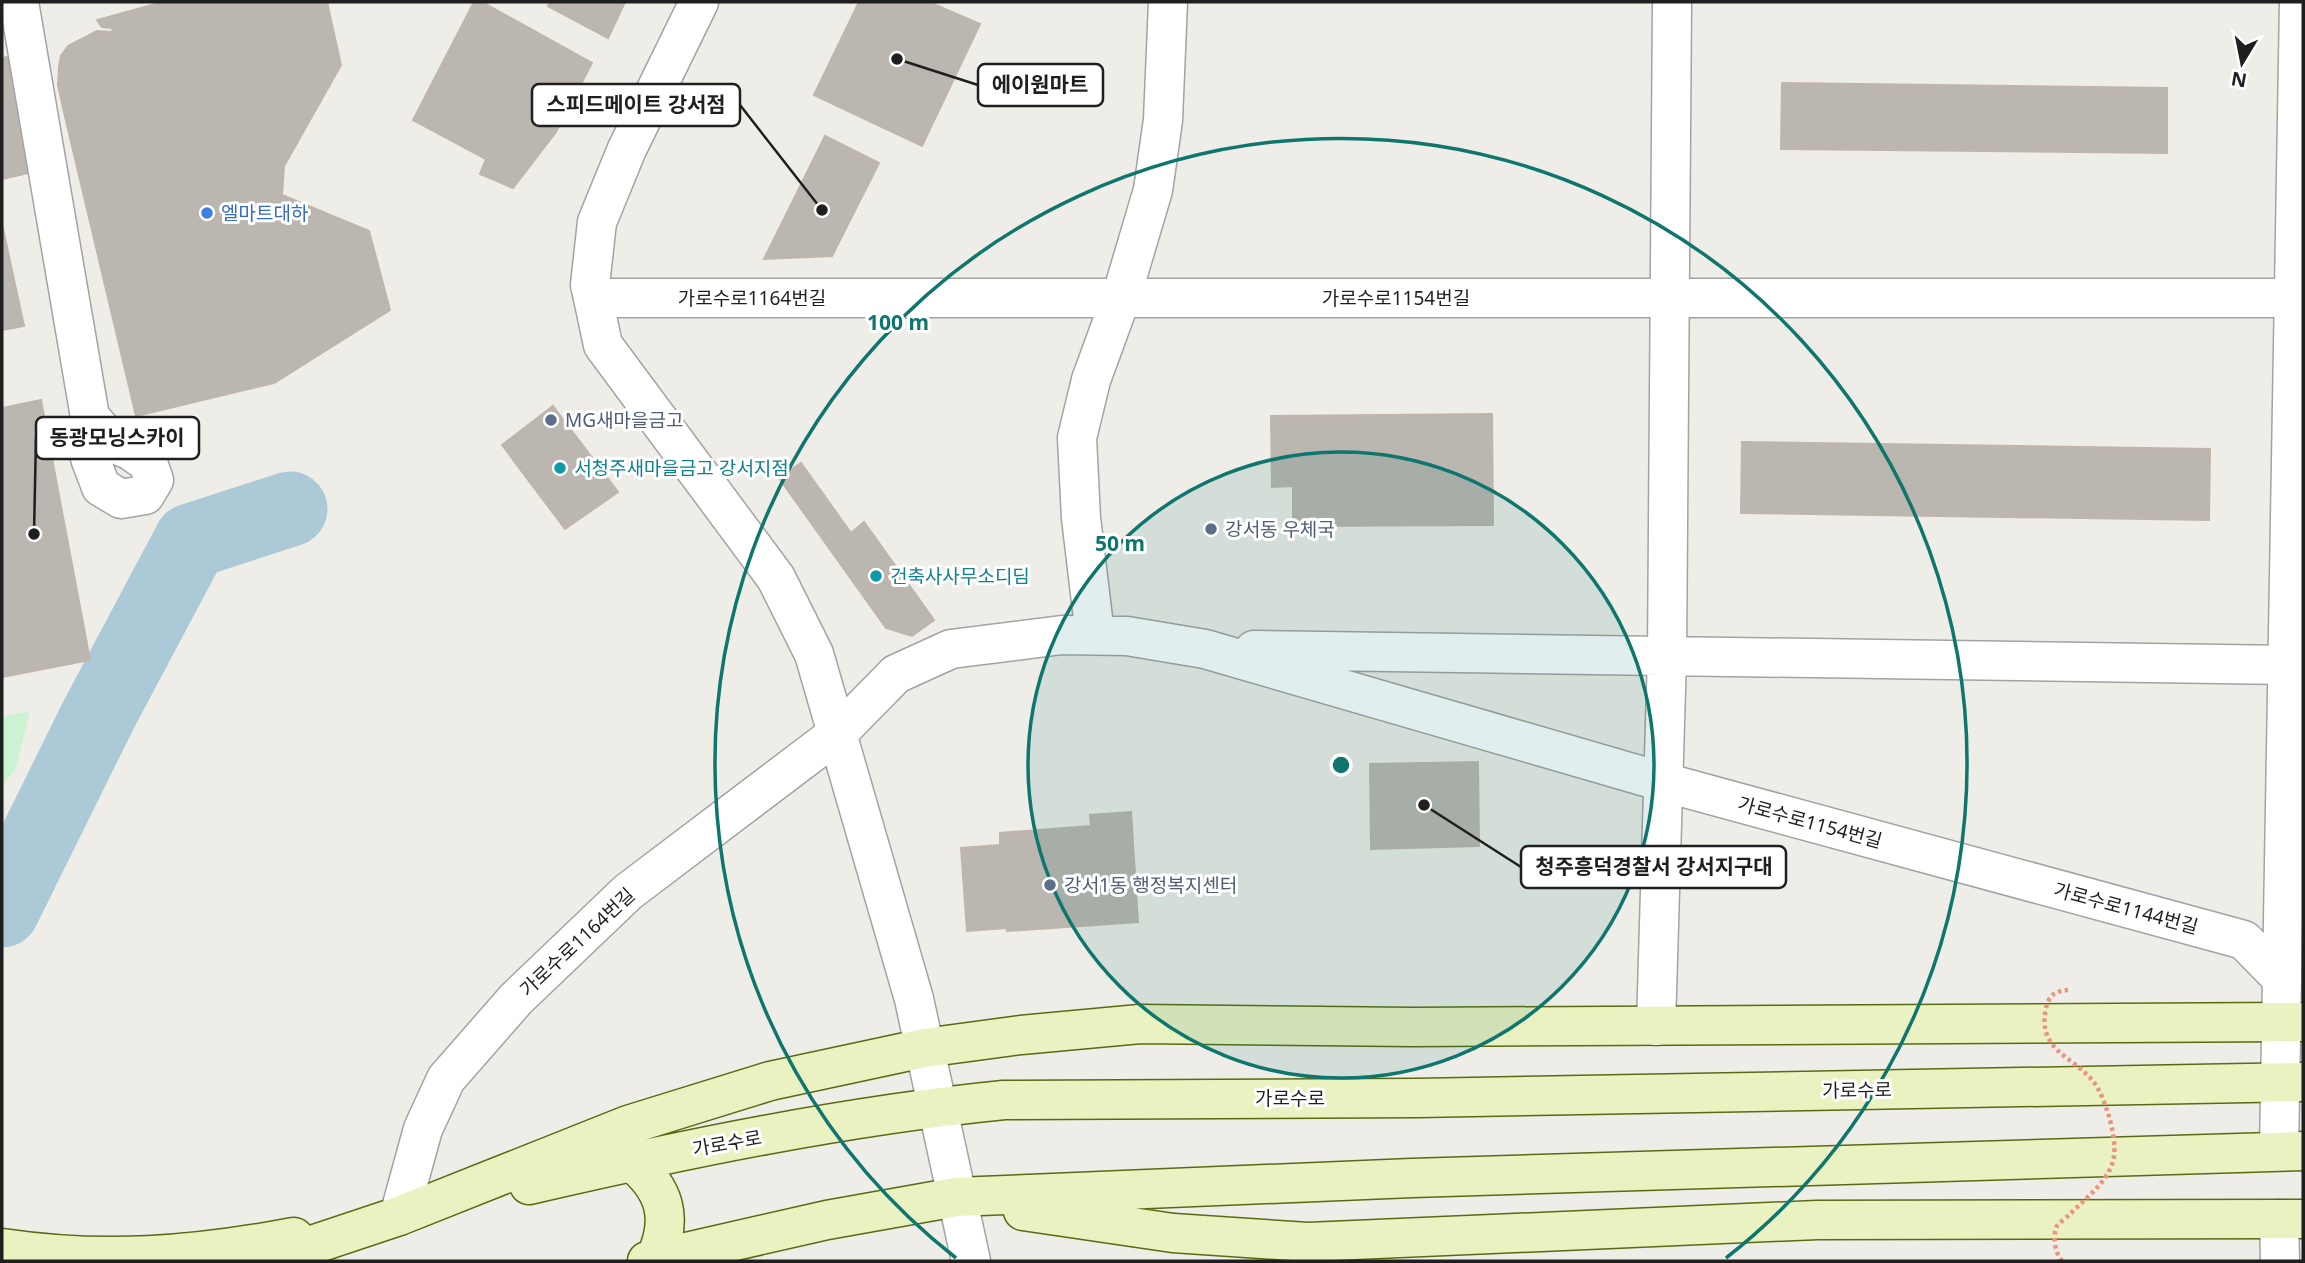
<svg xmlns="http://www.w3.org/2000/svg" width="2305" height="1263" font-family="'Noto Sans','Noto Sans KR',sans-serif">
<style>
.park{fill:#c9f3d1}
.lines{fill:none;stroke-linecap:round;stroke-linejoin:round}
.river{stroke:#acc9d7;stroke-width:75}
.building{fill:#bcb6b0;stroke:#bfb6ab;stroke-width:2}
.minor-casing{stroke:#a3a3a3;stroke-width:41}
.tertiary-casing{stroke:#a3a3a3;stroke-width:41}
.secondary-casing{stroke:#586b12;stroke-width:41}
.minor{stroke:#fff;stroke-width:38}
.tertiary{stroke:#fff;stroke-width:38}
.secondary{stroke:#ebf2c1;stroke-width:38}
.path-bridge{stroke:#ea937d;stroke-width:4.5;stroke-dasharray:3.5 3.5;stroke-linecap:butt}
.ring{fill:none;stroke:#0f766e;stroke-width:3.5}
.shop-dot{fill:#3f7fe0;stroke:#fff;stroke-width:2.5}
.service-dot{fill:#5c6f8a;stroke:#fff;stroke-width:2.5}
.culture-dot{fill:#0f9aa8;stroke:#fff;stroke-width:2.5}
.labels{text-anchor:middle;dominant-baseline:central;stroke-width:6;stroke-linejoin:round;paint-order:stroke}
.shop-label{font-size:19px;fill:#366cbe;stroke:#fff;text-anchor:start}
.street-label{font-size:19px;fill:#1f1f1f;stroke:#fff}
.service-label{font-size:19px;fill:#4e5e75;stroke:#fff;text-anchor:start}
.culture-label{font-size:19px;fill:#0d838f;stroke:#fff;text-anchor:start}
.centre{fill:#0f766e;stroke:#fff;stroke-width:3.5}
.ring-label{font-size:21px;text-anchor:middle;font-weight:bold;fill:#0f766e;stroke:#fff;stroke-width:6;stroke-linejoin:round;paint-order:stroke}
.leader{fill:none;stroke:#1f1f1f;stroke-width:2.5}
.callout-dot{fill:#1f1f1f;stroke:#fff;stroke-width:2.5}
.callout{fill:#fff;stroke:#1f1f1f;stroke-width:2.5}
.callout-label{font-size:21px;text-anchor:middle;font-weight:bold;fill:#1f1f1f}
</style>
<rect width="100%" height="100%" fill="#efede7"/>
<path class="park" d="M30 711 15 770 2 785V717Z"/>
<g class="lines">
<path class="river" d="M2 910 99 714 191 541 290 509"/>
</g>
<path class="building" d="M163 2H327L341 65 284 166 282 195 369 231 390 310 274 383 136 416 63 108 58 85 59 67 61 56 68 46 97 31 113 32 112 28 102 27 97 20Z
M474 2H482L592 63 556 132 513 188 480 174 486 159 413 120Z
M550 2H625L608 38 548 6Z
M859 2H929L980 24 922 146 814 95Z
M16 55 42 170 2 179V58Z
M1782 83 2167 88V153L1781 149Z
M825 136 879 163 832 256 764 259Z
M2 224 24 326 2 330Z
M41 400 90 660 2 677V408Z
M553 406 618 492 565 529 502 445Z
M1492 414 1493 525 1293 526V486L1272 487 1271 416Z
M1742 442 2210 449 2209 520 1741 513Z
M801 463 851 533 864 522 934 620 912 636 886 628 779 478Z
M1478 762 1479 846 1371 849 1370 764Z
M1131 812 1138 922 1007 931V928L967 931 961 848 1000 845V833L1091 826 1090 815Z"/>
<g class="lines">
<defs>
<path id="minor" d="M19 2 90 417V458L101 487 121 499 145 495 154 480 148 463 131 451 113 443 90 417
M1095 635 1081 518 1077 438 1091 380 1121 298 1153 190 1163 120 1168 2
M1254 650 2288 665
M1656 1026 1667 656 1672 2
M2279 1151 2299 2
M399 1216 423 1129 446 1079 516 999 628 892 838 733 896 674 951 649 1062 635 1127 636 1205 649 1663 782 2244 940 2282 979
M2279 1219 2280 1261
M971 1261 914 999 814 654 776 578 603 345 593 298H2294"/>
<path id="tertiary" d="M593 298 590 285 597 222 627 149 699 2"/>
<path id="secondary" d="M631 1161C665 1189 674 1218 655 1259
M529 1185C685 1149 844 1116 1004 1100L1418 1098 2303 1082
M1023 1211 1173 1233 1308 1242 1817 1220 2303 1219
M2 1248C103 1263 193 1256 294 1237
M264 1261 399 1216 628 1125 770 1081 924 1048 1021 1035 1140 1024 1413 1027 2303 1022
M647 1261 827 1220 956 1197 1412 1178 2303 1151"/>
</defs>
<use href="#minor" class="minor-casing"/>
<use href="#tertiary" class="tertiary-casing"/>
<use href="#secondary" class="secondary-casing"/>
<use href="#minor" class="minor"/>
<use href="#tertiary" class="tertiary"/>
<use href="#secondary" class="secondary"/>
<path class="path-bridge" d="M2062 1261C2055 1253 2052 1236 2057 1226 2060 1222 2066 1218 2069 1215 2083 1201 2100 1188 2109 1171 2119 1155 2113 1130 2108 1113 2104 1102 2100 1089 2092 1080 2071 1055 2037 1050 2046 1008 2049 995 2055 991 2068 990"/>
</g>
<circle cx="1341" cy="765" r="313" fill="#0f766e" fill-opacity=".12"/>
<g class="ring">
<circle cx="1341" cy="765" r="313"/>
<path d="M956 1258A626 626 0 1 1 1726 1258"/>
</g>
<circle class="shop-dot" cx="207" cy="213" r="7"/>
<g class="service-dot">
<circle cx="551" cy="420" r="7"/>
<circle cx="1211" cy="529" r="7"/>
<circle cx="1050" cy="885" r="7"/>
</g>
<g class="culture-dot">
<circle cx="560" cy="468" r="7"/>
<circle cx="876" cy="576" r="7"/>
</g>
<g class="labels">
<g class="shop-label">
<text x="221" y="213">엘마트대하</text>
</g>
<g class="street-label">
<text x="752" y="298">가로수로1164번길</text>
<text x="1396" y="298">가로수로1154번길</text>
<text transform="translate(1810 822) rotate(15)">가로수로1154번길</text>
<text transform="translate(2126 908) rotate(15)">가로수로1144번길</text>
<text transform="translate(577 942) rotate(-43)">가로수로1164번길</text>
<text transform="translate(1857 1090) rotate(-1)">가로수로</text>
<text x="1290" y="1098">가로수로</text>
<text transform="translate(727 1143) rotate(-10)">가로수로</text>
</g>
<g class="service-label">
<text x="565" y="420">MG새마을금고</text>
<text x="1225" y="529">강서동 우체국</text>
<text x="1064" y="885">강서1동 행정복지센터</text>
</g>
<g class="culture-label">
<text x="574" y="468">서청주새마을금고 강서지점</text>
<text x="890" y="576">건축사사무소디딤</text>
</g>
</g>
<circle cx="1341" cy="765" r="10" class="centre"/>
<g class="ring-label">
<text x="898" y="330">100 m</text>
<text x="1120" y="551">50 m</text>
</g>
<path class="leader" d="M897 59L978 85M822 210L740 105M34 534L36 438M1424 805L1521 867"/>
<g class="callout-dot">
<circle cx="897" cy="59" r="7"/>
<circle cx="822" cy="210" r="7"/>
<circle cx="34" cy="534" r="7"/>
<circle cx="1424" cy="805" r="7"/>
</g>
<g class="callout">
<rect x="978" y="64" width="125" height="42" rx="7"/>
<rect x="532" y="84" width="208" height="42" rx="7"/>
<rect x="36" y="417" width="163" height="42" rx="7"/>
<rect x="1521" y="846" width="265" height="42" rx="7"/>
</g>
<g class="callout-label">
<text x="1040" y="92">에이원마트</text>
<text x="636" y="112">스피드메이트 강서점</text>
<text x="117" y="445">동광모닝스카이</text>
<text x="1654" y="874">청주흥덕경찰서 강서지구대</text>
</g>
<rect width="2305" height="1263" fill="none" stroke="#1f1f1f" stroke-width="7"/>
<g transform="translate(2242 63) rotate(190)" stroke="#ffffff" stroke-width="5" paint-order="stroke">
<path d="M0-5L12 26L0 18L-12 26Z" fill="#1f1f1f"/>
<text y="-10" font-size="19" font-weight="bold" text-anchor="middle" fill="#1f1f1f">N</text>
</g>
</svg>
